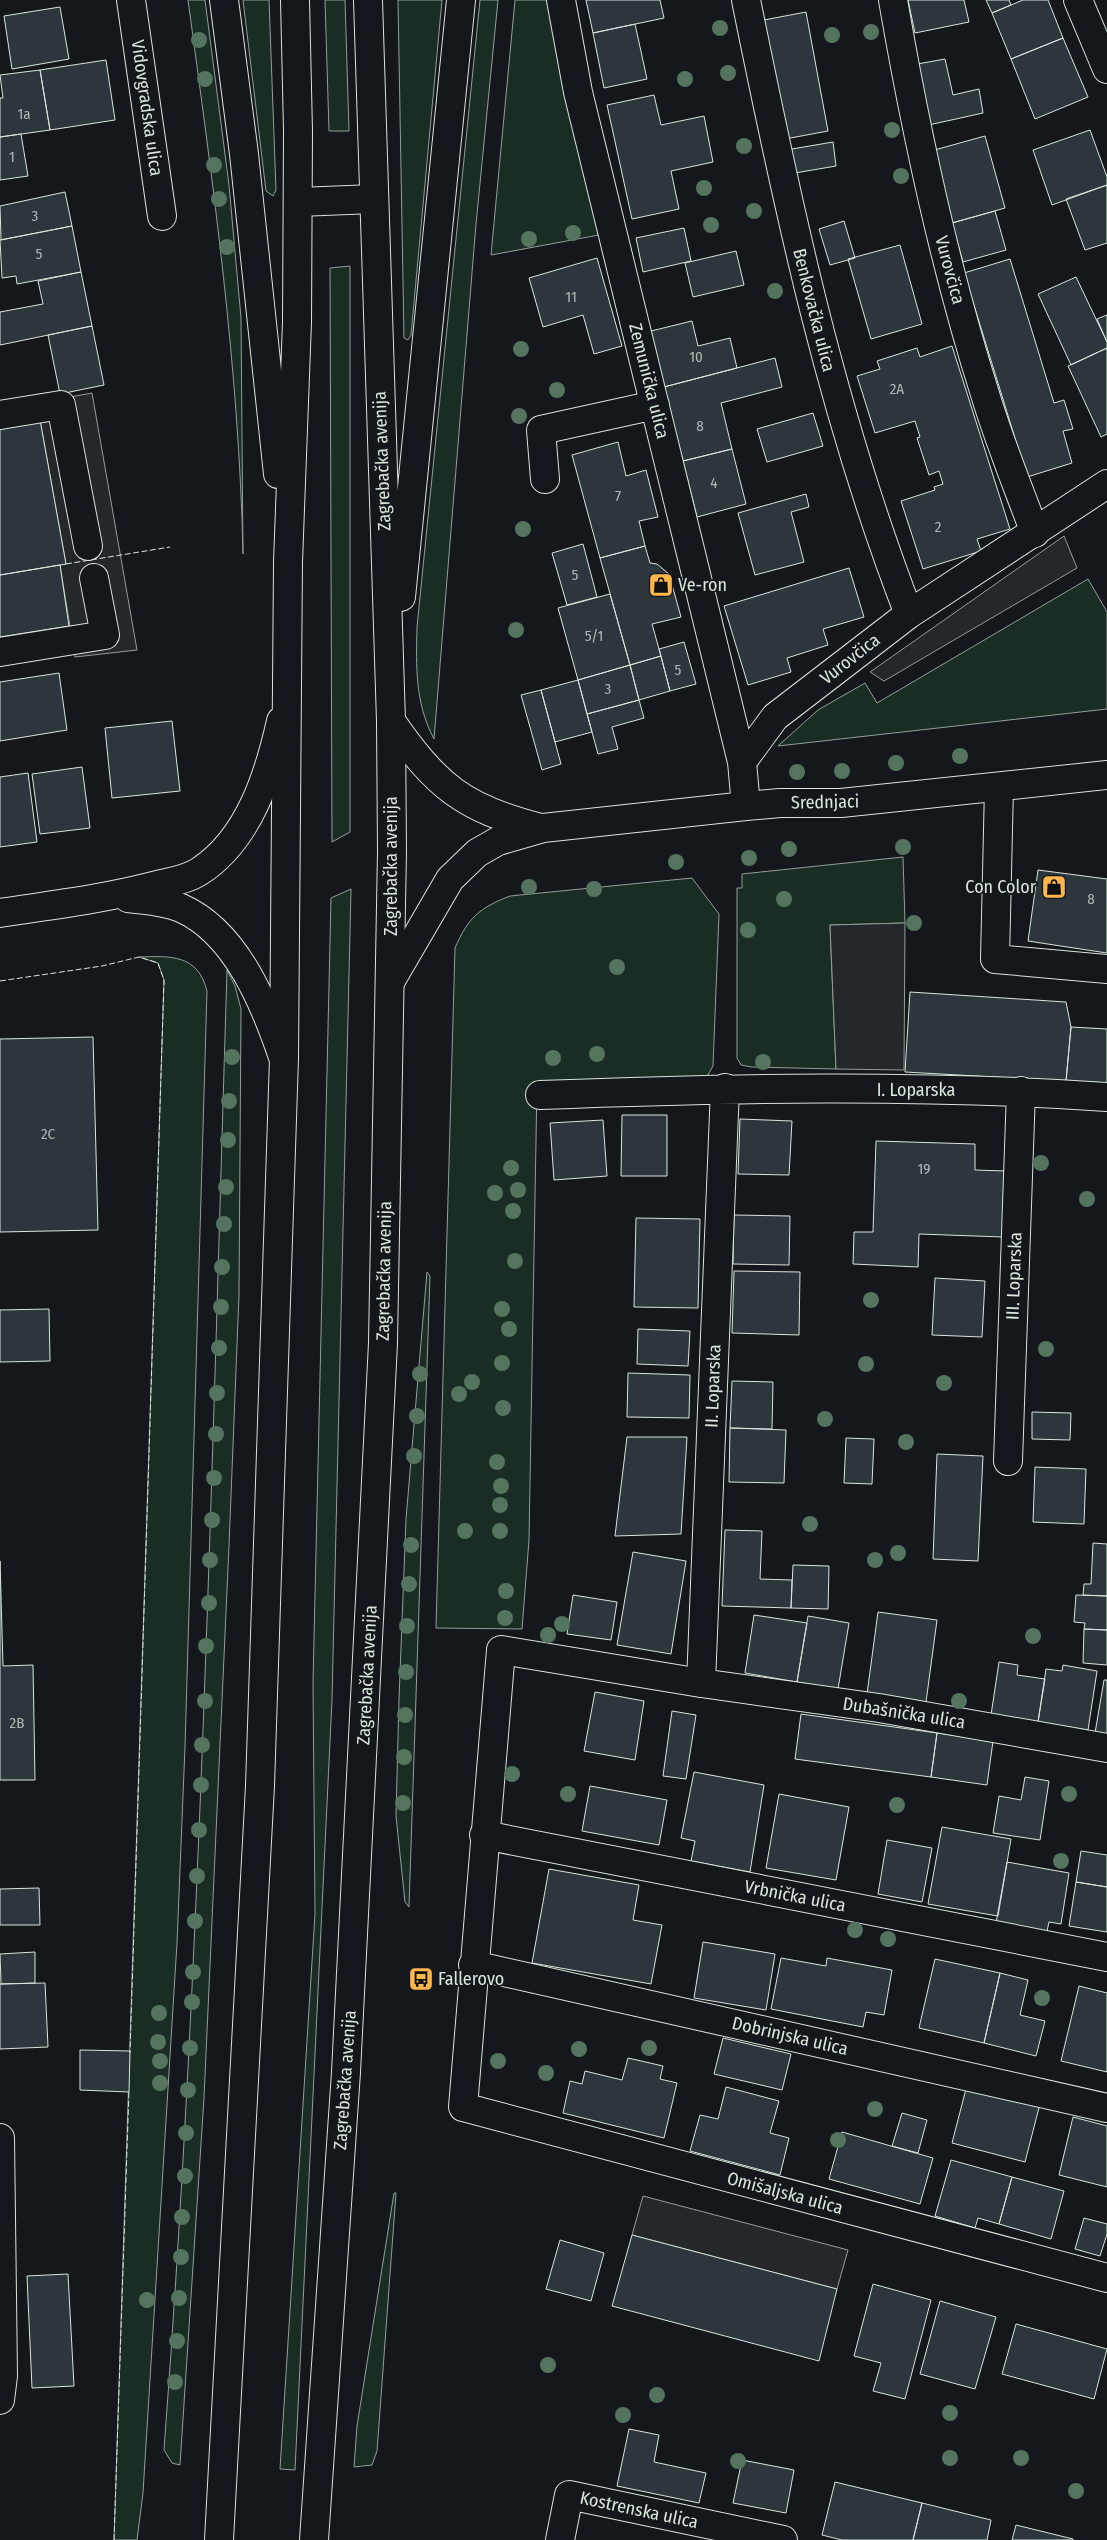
<svg xmlns="http://www.w3.org/2000/svg" width="1107" height="2540" font-family="'Fira Sans Condensed',sans-serif">
<style>
.green{fill:#1a2d24;stroke:#939e99}
.parking{fill:#24282b;stroke:#939e99}
.building{fill:#2c363c;stroke:#d8e6dc}
.lines{fill:none;stroke-linecap:round;stroke-linejoin:round}
.minor-casing{stroke:#d8e6dc;stroke-width:30}
.major-casing{stroke:#d8e6dc;stroke-width:30}
.minor{stroke:#14181c;stroke-width:28}
.major{stroke:#14181c;stroke-width:28}
.fence{stroke:#d8e6dc;stroke-width:1;stroke-dasharray:6 2.5;stroke-linecap:butt}
.tree{fill:#55745f}
.labels{text-anchor:middle;dominant-baseline:central;stroke-width:4;stroke-linejoin:round;paint-order:stroke}
.number-label{font-size:15px;fill:#adbab4}
.street-label{font-size:18px;fill:#d8e6dc;stroke:#14181c}
.poi-label{font-size:18px;fill:#d8e6dc;stroke:#14181c;text-anchor:start}
</style>
<rect width="100%" height="100%" fill="#14181c"/>
<path class="green" d="M188 0H205L229 185 241 318 243 554C239 368 213 184 188 0Z
M243 0H269L276 190 273 196 266 191Z
M325 0H345L349 131H329Z
M398 0H442L411 335 408 340 404 338Z
M480 0H498L476 224 434 739C415 703 416 667 417 627Z
M515 0H551L599 235 491 255Z
M350 266V832L332 842 330 268Z
M1088 579 1107 612V709L778 746 818 710 865 683 877 703Z
M903 857 905 923 830 925 836 1069 752 1067 741 1065 737 1058V888H742V874Z
M692 878 719 914 713 1066 705 1080 537 1084 529 1540 522 1629 436 1628 455 948C468 918 479 908 510 896Z
M351 889 332 1700 295 2470 280 2469 315 1914 313 1683 331 898Z
M139 957C170 956 198 954 207 991L185 1747 177 1943 143 2493 137 2540H114L164 980 158 963Z
M227 970 235 986 241 1009 239 1295 229 1546 204 2098 180 2465 172 2463 164 2450C201 1958 212 1464 227 970Z
M427 1272 430 1276 409 1907 405 1902 396 1816 399 1699 406 1519Z
M394 2193H396L377 2451 372 2465 354 2467 357 2426Z"/>
<path class="parking" d="M92 393 137 650 75 657 60 565 66 564 37 403Z
M1064 536 1077 568 884 681 870 672Z
M905 923 904 1070 836 1069 830 925Z
M643 2196 848 2250 837 2289 632 2235Z"/>
<path class="building" d="M586 0H660L664 18 593 33Z
M908 0H964L969 22 915 33Z
M986 0H1009L1011 5 992 13Z
M1023 0H1048L1063 38 1011 59 992 13Z
M60 7 69 59 12 69 4 16Z
M806 12 828 131 785 139 764 20Z
M635 24 647 79 604 88 593 33Z
M1063 38 1088 97 1035 119 1011 59Z
M945 59 953 95 979 89 983 113 924 126 912 65Z
M106 60 115 120 50 130 40 70Z
M40 70 50 130 0 137V98H3L0 75Z
M654 95 661 125 704 116 713 162 671 171 679 209 632 219 607 105Z
M1090 130 1107 177V185L1052 205 1033 150Z
M21 134 28 176 0 180V137Z
M985 136 1005 208 952 223 931 151Z
M833 142 836 166 789 174 786 150Z
M1107 185V243L1085 250 1066 199Z
M65 192 72 226 1 240 0 206Z
M995 211 1006 250 963 262 952 223Z
M844 221 855 258 830 265 819 229Z
M72 226 81 272 17 284 16 276 2 278 0 240Z
M684 228 691 261 643 272 636 238Z
M900 245 922 324 871 339 848 259Z
M736 251 744 285 693 297 685 263Z
M597 258 622 346 594 354 583 315 543 327 529 278Z
M1010 259 1054 403 1064 400 1073 429 1063 431 1072 463 1027 477 964 273Z
M81 272 92 326 0 345V312L43 304 38 281Z
M1076 277 1107 342V348L1071 365 1038 294Z
M1107 315V342L1097 319Z
M692 321 698 346 730 338 737 368 664 387 651 331Z
M92 326 104 385 60 394 48 335Z
M952 346 1010 529 977 539 981 551 923 569 901 501 935 490 934 487 943 484 939 471 929 475 917 438 920 437 915 421 875 433 857 376 880 369 877 361 917 348 920 357Z
M1107 348V434L1101 437 1068 366Z
M775 358 782 387 721 403 732 449 683 461 664 387Z
M813 413 823 446 767 462 757 429Z
M40 420 66 564 0 575V426Z
M618 442 626 476 646 470 658 517 639 521 645 546 600 558 572 455Z
M732 449 746 504 697 517 683 461Z
M806 494 809 507 791 512 804 562 755 575 738 513Z
M583 544 597 597 567 605 552 553Z
M645 546 650 563 657 564 669 574 681 617 652 624 661 656 630 665 600 558Z
M60 565 69 626 0 637V575Z
M849 568 864 617 823 629 828 645 787 658 791 672 748 685 724 606Z
M610 594 630 665 578 680 558 608Z
M684 642 696 684 670 691 659 649Z
M661 656 670 691 639 700 630 665Z
M630 665 639 700 587 714 578 680Z
M59 673 67 730 0 741V682Z
M578 680 592 732 555 742 541 690Z
M541 690 561 764 542 770 521 695Z
M639 700 644 718 612 727 618 749 598 754 587 714Z
M172 721 180 791 112 798 105 728Z
M82 767 90 828 40 834 32 774Z
M28 773 37 842 0 847V777Z
M1038 870 1107 879V953L1028 941Z
M910 992 1066 1002 1071 1027 1066 1081 905 1072Z
M1071 1027 1107 1029V1084L1066 1081Z
M93 1037 98 1230 0 1232V1039Z
M622 1115H667V1176H621Z
M740 1119 792 1121 789 1175 738 1174Z
M603 1120 607 1176 554 1180 550 1123Z
M876 1141 975 1144V1170L1006 1171 1003 1237 919 1234 918 1267 853 1264 854 1232H873Z
M734 1215 790 1216 789 1265 733 1264Z
M636 1218 700 1219 698 1308 634 1307Z
M734 1271 800 1272 799 1335 732 1333Z
M935 1278 985 1281 982 1337 932 1335Z
M49 1309 50 1361 0 1362V1310Z
M638 1329 690 1331 688 1366 637 1364Z
M628 1373 690 1375 689 1418 627 1417Z
M732 1381 773 1382 772 1429 730 1428Z
M1032 1412 1071 1413 1070 1440 1032 1439Z
M730 1428 786 1430 784 1483 729 1482Z
M627 1437H687L681 1534 615 1536Z
M846 1438 874 1439 872 1484 844 1483Z
M937 1454 983 1456 978 1561 933 1559Z
M1035 1467 1086 1469 1084 1524 1033 1522Z
M725 1530 762 1531 760 1579 792 1580 791 1608 722 1606Z
M1093 1543 1107 1544V1596L1083 1595 1084 1584H1091Z
M633 1552 686 1561 671 1654 617 1645Z
M0 1561 3 1666 33 1665 35 1780H0Z
M793 1565 829 1566 828 1609 791 1608Z
M573 1595 617 1602 611 1640 567 1634Z
M1076 1595 1107 1596V1630L1084 1629 1085 1623 1074 1622Z
M878 1612 937 1620 926 1702 867 1694Z
M754 1615 807 1623 797 1682 745 1673Z
M808 1616 849 1623 838 1689 797 1682Z
M1084 1629 1107 1630V1665L1083 1663Z
M999 1662 1018 1665 1017 1675 1045 1679 1038 1722 991 1715Z
M1063 1665 1097 1671 1088 1730 1038 1722 1046 1669 1062 1671Z
M1104 1680H1107V1735L1095 1733Z
M595 1692 644 1701 635 1760 584 1751Z
M672 1711 696 1715 686 1779 663 1776Z
M801 1714 937 1733 931 1777 795 1759Z
M937 1733 993 1741 987 1785 931 1777Z
M694 1772 764 1785 750 1872 691 1861 695 1841 681 1838Z
M1025 1777 1049 1781 1040 1840 993 1833 999 1796 1021 1800Z
M590 1786 667 1800 659 1845 582 1831Z
M779 1794 849 1807 836 1880 766 1868Z
M942 1827 1011 1839 998 1916 928 1904Z
M887 1840 932 1848 922 1902 878 1894Z
M1081 1851 1107 1855V1887L1076 1882Z
M1007 1862 1069 1873 1061 1924 1049 1922 1047 1931 996 1923Z
M549 1869 639 1885 633 1920 662 1925 651 1984 532 1963Z
M1076 1882 1107 1887V1932L1069 1926Z
M39 1888 40 1925H0V1889Z
M703 1942 775 1954 766 2010 694 1998Z
M35 1952V1983L1 1984 0 1954Z
M781 1958 826 1966 827 1958 892 1970 884 2015 866 2012 863 2027 771 2009Z
M935 1959 1000 1973 984 2043 919 2028Z
M1000 1973 1028 1980 1020 2015 1045 2021 1036 2056 984 2043Z
M45 1983 48 2047 0 2049V1984Z
M1079 1986 1107 1993V2072L1061 2061Z
M723 2038 791 2054 782 2090 714 2074Z
M80 2050 130 2051 129 2092 80 2090Z
M628 2058 663 2066 660 2079 677 2083 664 2138 563 2113 570 2081 582 2084 585 2071 622 2080Z
M968 2081 1041 2100 1025 2162 952 2143Z
M726 2087 779 2101 770 2133 789 2138 780 2175 690 2151 700 2115 718 2119Z
M902 2113 927 2120 918 2153 892 2146Z
M1073 2117 1107 2126V2187L1059 2175Z
M842 2132 933 2158 920 2204 829 2179Z
M951 2160 1012 2177 999 2224 978 2218 975 2228 935 2216Z
M1012 2177 1064 2191 1051 2239 999 2224Z
M1084 2218 1107 2224V2234L1100 2256 1075 2249Z
M632 2235 837 2289 819 2361 612 2306Z
M560 2240 604 2253 591 2301 546 2289Z
M68 2274 74 2386 32 2388 27 2276Z
M873 2284 931 2300 905 2399 873 2391 881 2363 854 2356Z
M940 2301 996 2317 975 2389 920 2374Z
M1016 2324 1107 2349 1094 2399 1002 2374Z
M629 2429 659 2435 654 2462 706 2473 699 2503 617 2486Z
M742 2460 794 2470 786 2513 733 2503Z
M835 2482 922 2503 913 2540H842L822 2535Z
M922 2503 991 2520 987 2540H913Z
M1016 2525 1073 2539V2540H1012Z"/>
<g class="lines">
<defs>
<path id="minor" d="M131 0 162 216
M561 0 578 92 742 762 746 806
M746 0C788 208 832 415 909 614
M893 0C916 133 944 265 985 394 999 441 1018 487 1035 533
M1078 0 1107 69
M298 202 374 199
M0 415 61 405 88 546
M545 479 541 430 655 405
M0 652 105 635 94 578
M391 721C436 786 464 809 541 828
M742 762 775 717 909 614 1107 484
M999 787 995 959 1107 969
M128 898C145 900 165 901 181 908 236 932 265 1004 283 1057
M0 913C52 905 103 899 153 886 169 882 187 880 200 871 249 839 269 775 281 721
M390 982 450 879 477 853 498 841 543 828 746 806 780 803H841L1107 775
M540 1095C729 1088 918 1084 1107 1097
M1008 1461 1021 1091
M701 1683 725 1088
M1107 1748 879 1708 701 1683 501 1650 463 2107 1107 2278
M484 1835 1107 1957
M473 1965 1107 2108
M0 2400 3 2376 0 2138
M560 2540 569 2495 783 2540"/>
<path id="major" d="M224 0 244 154 278 474
M401 597 461 0
M219 2540 260 1786 284 1058 288 562 297 322 298 131 295 0
M314 2540 346 2072 383 1343 392 851 391 721 368 0"/>
</defs>
<use href="#minor" class="minor-casing"/>
<use href="#major" class="major-casing"/>
<use href="#minor" class="minor"/>
<use href="#major" class="major"/>
<path class="fence" d="M66 564 170 547
M0 981 102 966 139 957 158 963 164 980 130 2053
M114 2540 129 2090"/>
</g>
<g class="tree">
<circle cx="720" cy="28" r="8"/>
<circle cx="871" cy="32" r="8"/>
<circle cx="832" cy="35" r="8"/>
<circle cx="199" cy="40" r="8"/>
<circle cx="728" cy="73" r="8"/>
<circle cx="205" cy="79" r="8"/>
<circle cx="685" cy="79" r="8"/>
<circle cx="892" cy="130" r="8"/>
<circle cx="744" cy="146" r="8"/>
<circle cx="214" cy="165" r="8"/>
<circle cx="901" cy="176" r="8"/>
<circle cx="704" cy="188" r="8"/>
<circle cx="219" cy="199" r="8"/>
<circle cx="754" cy="211" r="8"/>
<circle cx="711" cy="225" r="8"/>
<circle cx="573" cy="233" r="8"/>
<circle cx="529" cy="239" r="8"/>
<circle cx="227" cy="247" r="8"/>
<circle cx="775" cy="291" r="8"/>
<circle cx="521" cy="349" r="8"/>
<circle cx="557" cy="390" r="8"/>
<circle cx="519" cy="416" r="8"/>
<circle cx="523" cy="529" r="8"/>
<circle cx="516" cy="630" r="8"/>
<circle cx="960" cy="756" r="8"/>
<circle cx="896" cy="763" r="8"/>
<circle cx="842" cy="771" r="8"/>
<circle cx="797" cy="772" r="8"/>
<circle cx="903" cy="847" r="8"/>
<circle cx="789" cy="849" r="8"/>
<circle cx="749" cy="858" r="8"/>
<circle cx="676" cy="862" r="8"/>
<circle cx="529" cy="887" r="8"/>
<circle cx="594" cy="889" r="8"/>
<circle cx="784" cy="899" r="8"/>
<circle cx="914" cy="923" r="8"/>
<circle cx="748" cy="930" r="8"/>
<circle cx="617" cy="967" r="8"/>
<circle cx="597" cy="1054" r="8"/>
<circle cx="232" cy="1057" r="8"/>
<circle cx="553" cy="1058" r="8"/>
<circle cx="763" cy="1062" r="8"/>
<circle cx="229" cy="1101" r="8"/>
<circle cx="228" cy="1140" r="8"/>
<circle cx="1041" cy="1163" r="8"/>
<circle cx="511" cy="1168" r="8"/>
<circle cx="226" cy="1187" r="8"/>
<circle cx="518" cy="1190" r="8"/>
<circle cx="495" cy="1193" r="8"/>
<circle cx="1087" cy="1199" r="8"/>
<circle cx="513" cy="1211" r="8"/>
<circle cx="224" cy="1224" r="8"/>
<circle cx="515" cy="1261" r="8"/>
<circle cx="222" cy="1267" r="8"/>
<circle cx="871" cy="1300" r="8"/>
<circle cx="221" cy="1307" r="8"/>
<circle cx="502" cy="1309" r="8"/>
<circle cx="509" cy="1329" r="8"/>
<circle cx="219" cy="1348" r="8"/>
<circle cx="1046" cy="1349" r="8"/>
<circle cx="502" cy="1363" r="8"/>
<circle cx="866" cy="1364" r="8"/>
<circle cx="420" cy="1374" r="8"/>
<circle cx="472" cy="1382" r="8"/>
<circle cx="944" cy="1383" r="8"/>
<circle cx="217" cy="1393" r="8"/>
<circle cx="459" cy="1394" r="8"/>
<circle cx="503" cy="1408" r="8"/>
<circle cx="417" cy="1416" r="8"/>
<circle cx="825" cy="1419" r="8"/>
<circle cx="216" cy="1434" r="8"/>
<circle cx="906" cy="1442" r="8"/>
<circle cx="414" cy="1456" r="8"/>
<circle cx="497" cy="1462" r="8"/>
<circle cx="214" cy="1478" r="8"/>
<circle cx="501" cy="1486" r="8"/>
<circle cx="500" cy="1505" r="8"/>
<circle cx="212" cy="1520" r="8"/>
<circle cx="810" cy="1524" r="8"/>
<circle cx="465" cy="1531" r="8"/>
<circle cx="500" cy="1531" r="8"/>
<circle cx="411" cy="1545" r="8"/>
<circle cx="898" cy="1553" r="8"/>
<circle cx="210" cy="1560" r="8"/>
<circle cx="875" cy="1560" r="8"/>
<circle cx="409" cy="1584" r="8"/>
<circle cx="506" cy="1591" r="8"/>
<circle cx="209" cy="1603" r="8"/>
<circle cx="505" cy="1618" r="8"/>
<circle cx="562" cy="1624" r="8"/>
<circle cx="407" cy="1626" r="8"/>
<circle cx="548" cy="1635" r="8"/>
<circle cx="1033" cy="1636" r="8"/>
<circle cx="206" cy="1646" r="8"/>
<circle cx="406" cy="1672" r="8"/>
<circle cx="205" cy="1701" r="8"/>
<circle cx="959" cy="1701" r="8"/>
<circle cx="405" cy="1715" r="8"/>
<circle cx="202" cy="1745" r="8"/>
<circle cx="404" cy="1757" r="8"/>
<circle cx="512" cy="1774" r="8"/>
<circle cx="201" cy="1785" r="8"/>
<circle cx="568" cy="1794" r="8"/>
<circle cx="1069" cy="1794" r="8"/>
<circle cx="403" cy="1803" r="8"/>
<circle cx="897" cy="1805" r="8"/>
<circle cx="199" cy="1830" r="8"/>
<circle cx="1061" cy="1861" r="8"/>
<circle cx="197" cy="1876" r="8"/>
<circle cx="195" cy="1921" r="8"/>
<circle cx="855" cy="1930" r="8"/>
<circle cx="888" cy="1939" r="8"/>
<circle cx="193" cy="1972" r="8"/>
<circle cx="1042" cy="1998" r="8"/>
<circle cx="192" cy="2002" r="8"/>
<circle cx="159" cy="2013" r="8"/>
<circle cx="158" cy="2042" r="8"/>
<circle cx="190" cy="2048" r="8"/>
<circle cx="649" cy="2048" r="8"/>
<circle cx="579" cy="2049" r="8"/>
<circle cx="160" cy="2061" r="8"/>
<circle cx="498" cy="2061" r="8"/>
<circle cx="546" cy="2073" r="8"/>
<circle cx="160" cy="2083" r="8"/>
<circle cx="188" cy="2090" r="8"/>
<circle cx="875" cy="2109" r="8"/>
<circle cx="186" cy="2133" r="8"/>
<circle cx="838" cy="2140" r="8"/>
<circle cx="185" cy="2176" r="8"/>
<circle cx="182" cy="2217" r="8"/>
<circle cx="181" cy="2257" r="8"/>
<circle cx="179" cy="2298" r="8"/>
<circle cx="147" cy="2300" r="8"/>
<circle cx="177" cy="2341" r="8"/>
<circle cx="548" cy="2365" r="8"/>
<circle cx="175" cy="2382" r="8"/>
<circle cx="657" cy="2395" r="8"/>
<circle cx="950" cy="2413" r="8"/>
<circle cx="623" cy="2415" r="8"/>
<circle cx="950" cy="2458" r="8"/>
<circle cx="1021" cy="2458" r="8"/>
<circle cx="738" cy="2461" r="8"/>
<circle cx="1076" cy="2491" r="8"/>
</g>
<defs>
<symbol id="shop-square" viewBox="-11 -11 22 22"><rect x="-9" y="-9" width="18" height="18" rx="4" fill="#ffb74d" stroke="#14181c"/><path d="M-5-2.5h2.3a2.7 3.5 0 0 1 5.4 0H5L5.5 6h-11ZM-1.5-2.5h3a1.5 2.3 0 0 0-3 0Z" fill="#111"/></symbol>
<symbol id="bus-square" viewBox="-11 -11 22 22"><rect x="-9" y="-9" width="18" height="18" rx="4" fill="#ffb74d" stroke="#14181c"/><path d="M-5-6H5V4H4V6H2V4H-2V6H-4V4H-5ZM-3.5-4V0h7V-4ZM-3.5 1.2v1.5H-2V1.2ZM2 1.2v1.5H3.5V1.2Z" fill="#111"/></symbol>
</defs>
<g fill-rule="evenodd">
<use href="#shop-square" x="647" y="571" width="28" height="28"/>
<use href="#shop-square" x="1040" y="873" width="28" height="28"/>
<use href="#bus-square" x="407" y="1965" width="28" height="28"/>
</g>
<g class="labels">
<g class="number-label">
<text x="24" y="114">1a</text>
<text x="12" y="157">1</text>
<text x="35" y="216">3</text>
<text x="39" y="254">5</text>
<text x="571" y="297">11</text>
<text x="696" y="357">10</text>
<text x="897" y="389">2A</text>
<text x="700" y="426">8</text>
<text x="714" y="483">4</text>
<text x="618" y="496">7</text>
<text x="938" y="527">2</text>
<text x="575" y="575">5</text>
<text x="594" y="636">5/1</text>
<text x="678" y="670">5</text>
<text x="608" y="689">3</text>
<text x="1091" y="899">8</text>
<text x="48" y="1134">2C</text>
<text x="924" y="1169">19</text>
<text x="17" y="1723">2B</text>
</g>
<g class="street-label">
<text transform="translate(147 108) rotate(82)">Vidovgradska ulica</text>
<text transform="translate(950 270) rotate(75)">Vurovčica</text>
<text transform="translate(814 310) rotate(76)">Benkovačka ulica</text>
<text transform="translate(649 381) rotate(76)">Zemunička ulica</text>
<text transform="translate(382 461) rotate(-92)">Zagrebačka avenija</text>
<text transform="translate(850 659) rotate(-38)">Vurovčica</text>
<text transform="translate(825 802) rotate(-1)">Srednjaci</text>
<text transform="translate(391 866) rotate(-90)">Zagrebačka avenija</text>
<text x="916" y="1090">I. Loparska</text>
<text transform="translate(384 1271) rotate(-89)">Zagrebačka avenija</text>
<text transform="translate(1014 1276) rotate(-88)">III. Loparska</text>
<text transform="translate(713 1386) rotate(-88)">II. Loparska</text>
<text transform="translate(367 1675) rotate(-87)">Zagrebačka avenija</text>
<text transform="translate(904 1713) rotate(9)">Dubašnička ulica</text>
<text transform="translate(795 1896) rotate(11)">Vrbnička ulica</text>
<text transform="translate(790 2036) rotate(13)">Dobrinjska ulica</text>
<text transform="translate(345 2080) rotate(-86)">Zagrebačka avenija</text>
<text transform="translate(785 2193) rotate(15)">Omišaljska ulica</text>
<text transform="translate(639 2510) rotate(12)">Kostrenska ulica</text>
</g>
<g class="poi-label">
<text x="678" y="585">Ve-ron</text>
<text x="1036" y="887" text-anchor="end">Con Color</text>
<text x="438" y="1979">Fallerovo</text>
</g>
</g>
</svg>
